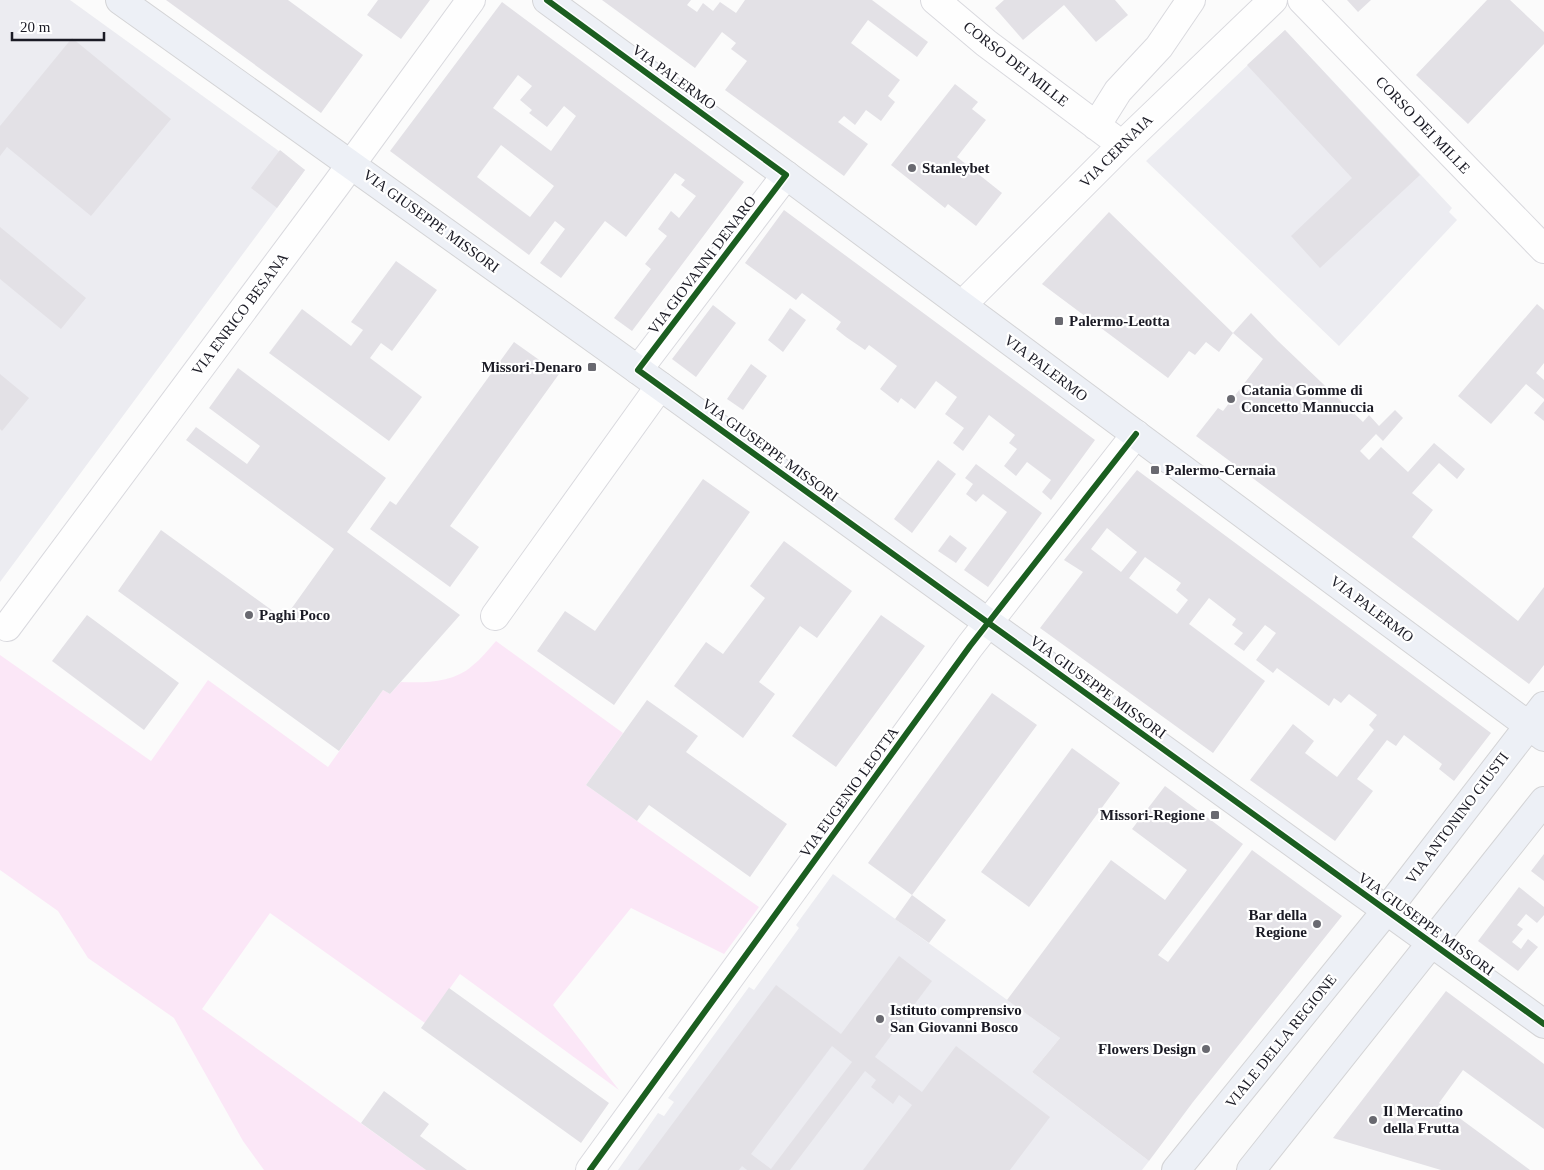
<svg xmlns="http://www.w3.org/2000/svg" width="1544" height="1170" font-family="Georgia,serif">
<style>
.built{fill:#ececf1}
.green{fill:#fbe7f7}
.building{fill:#e3e1e6;fill-rule:evenodd}
.lines{fill:none;stroke-linecap:round;stroke-linejoin:round}
.minor-casing{stroke:#d9d9de;stroke-width:30}
.major-casing{stroke:#d4d4d6;stroke-width:30}
.minor{stroke:#fefefe;stroke-width:28}
.major{stroke:#edf0f6;stroke-width:28}
.cycleway-casing{stroke:#fff;stroke-width:9}
.cycleway{stroke:#1b5e20;stroke-width:6}
.poi-dot{fill:#696970;stroke:#fff;stroke-width:2}
.labels{text-anchor:middle;dominant-baseline:central;stroke-width:4.5;stroke-linejoin:round;paint-order:stroke}
.street-label{font-size:15px;fill:#1b1b25;stroke:#fff}
.poi-label{font-size:15px;font-weight:bold;fill:#1b1b25;stroke:#fff;text-anchor:start}
</style>
<rect width="100%" height="100%" fill="#fbfbfb"/>
<path class="built" d="M0 0H70L305 170 0 582Z
M1285 30 1452 208 1449 212 1457 220 1339 346 1146 161Z
M833 874 1060 1038 1032 1072 1149 1161 1142 1170H618L658 1113 664 1116 674 1102 668 1098 749 987 754 990 799 928 796 925Z"/>
<path class="green" d="M496 641 623 733 586 785 759 907 724 954 631 908 553 1005 619 1090 460 974 425 1023 270 913 202 1009 426 1170H264L243 1141 174 1018 88 958 58 911 0 870V655L151 761 208 680 328 767 383 690 390 694 401 682C424 683 453 683 472 666 481 659 488 650 496 641Z"/>
<path class="building" d="M166 0H288L363 55 321 113Z
M378 0H430L401 39 367 15Z
M602 0H691L687 5 697 12 703 3 713 11 720 2 736 13 745 0H872L928 42 917 57 868 20 851 43 900 80 888 96 895 102 881 121 866 110 855 125 844 116 838 122 868 144 844 176 725 90 747 61 731 49 736 43 722 32 695 68Z
M1004 0H1115L1128 15 1096 42 1064 5 1023 40 995 8Z
M1347 0H1371L1358 12Z
M1487 0H1510L1544 32V44L1468 124 1416 75Z
M502 2 744 182 632 331 614 318 651 269 645 264 667 236 658 229 671 211 679 218 696 196 681 185 685 180 675 173 626 237 605 221 561 278 540 263 565 229 555 221 529 255 390 151ZM518 75 532 86 520 100 532 110 529 113 547 127 564 106 576 116 551 151 493 108ZM501 145 554 186 530 217 477 177Z
M1285 30 1420 175 1320 268 1291 236 1352 178 1247 65Z
M72 38 171 119 91 216 7 147 0 156V126Z
M955 84 978 102 972 109 986 120 957 157 1002 193 976 226 948 204 945 208 891 165Z
M280 150 305 170 277 208 251 188Z
M784 210 1095 440 1051 500 1042 492 1051 480 1027 462 1016 476 1004 466 1017 449 1009 443 1015 435 989 415 963 451 953 443 964 428 945 414 957 397 936 381 915 409 901 398 898 403 880 389 897 366 869 345 865 350 846 337 836 329 841 322 802 293 796 300 745 263Z
M1109 212 1233 333 1219 352 1206 342 1195 355 1189 351 1168 378 1042 284Z
M0 227 86 298 61 329 0 279Z
M396 261 437 290 392 351 381 343 370 358 422 397 389 441 269 353 302 309 351 346 363 330 351 322Z
M1537 304 1544 310V363L1536 373 1544 380V399L1526 384 1491 424 1458 396Z
M713 305 736 323 696 377 672 359Z
M790 308 806 320 783 352 768 340Z
M1251 313 1278 341 1363 422 1369 415 1379 426 1395 410 1403 418 1383 441 1376 434 1360 451 1369 460 1381 447 1408 472 1434 443 1465 469 1457 479 1439 463 1412 493 1433 510 1412 537 1518 621 1544 587V665L1529 684 1196 436 1218 408 1223 411 1263 359 1233 333Z
M514 342 559 374 450 526 479 547 450 587 370 529 390 501 396 505Z
M751 364 767 376 743 410 727 399Z
M238 368 386 478 347 532 460 615 390 694 383 690 339 751 118 591 161 530 284 619 334 549 186 440 196 427 247 464 260 446 209 408Z
M0 374 29 398 2 431 0 429Z
M1544 401V421L1534 413Z
M938 460 956 474 912 533 894 519Z
M976 464 1042 513 988 587 964 570 1007 512 983 494 976 502 966 494 973 484 965 478Z
M1137 470 1491 733 1454 781 1439 769 1442 764 1404 735 1396 746 1387 740 1357 779 1373 791 1335 841 1250 780 1293 724 1314 741 1305 753 1337 777 1374 730 1369 725 1377 715 1349 694 1341 703 1334 698 1329 706 1277 668 1273 673 1256 660 1276 633 1265 625 1244 651 1234 644 1243 633 1232 625 1236 619 1209 598 1189 624 1265 681 1213 753 1040 628 1083 572 1064 560ZM1107 528 1137 552 1121 572 1091 549ZM1145 557 1181 583 1176 590 1188 600 1177 614 1129 578Z
M703 479 750 512 614 705 537 651 565 611 595 631Z
M950 535 967 548 956 563 938 551Z
M784 541 852 591 817 638 800 626 759 682 775 694 743 738 674 686 706 642 723 654 765 598 750 586Z
M87 615 179 683 144 730 52 661Z
M881 615 925 646 836 767 792 736Z
M992 693 1037 725 912 895 868 863Z
M647 700 698 736 686 752 787 824 750 877 649 805 637 821 586 785Z
M1072 748 1120 783 1029 907 981 872Z
M1165 786 1243 844 1158 955 1168 962 1252 850 1342 916 1193 1102 1149 1161 1032 1072 1060 1038 1007 1000 1111 860 1165 900 1187 870 1132 829Z
M1544 854V881L1531 871Z
M1519 887 1544 907V915L1537 923 1526 914 1517 925 1523 929 1512 942 1521 949 1528 939 1538 947 1518 971 1478 941Z
M912 895 946 920 929 943 895 919Z
M899 956 932 981 875 1057 922 1092 956 1046 1050 1117 1010 1170H863L912 1105 899 1095 893 1104 871 1087 876 1080 865 1071 790 1170H747L742 1166 739 1170H638L776 985 841 1034ZM832 1046 852 1062 771 1169 751 1154Z
M449 988 609 1103 581 1143 421 1028Z
M1446 991 1544 1064V1129L1463 1070 1439 1103 1530 1170H1441L1333 1138Z
M384 1091 429 1124 420 1136 467 1170H426L361 1123Z"/>
<g class="lines">
<defs>
<path id="minor" d="M935 0 986 43 1122 145
M1302 0 1544 249
M1096 126 1118 91 1159 47 1191 0
M962 305 1122 145 1273 0
M638 370 786 175
M495 616 660 386
M7 627 336 185 471 0
M590 1170 970 646 1136 434"/>
<path id="major" d="M120 0 609 349 1544 1024
M547 0 786 175 1544 737
M1176 1170 1386 911 1544 706
M1251 1170 1544 801"/>
</defs>
<use href="#minor" class="minor-casing"/>
<use href="#major" class="major-casing"/>
<use href="#minor" class="minor"/>
<use href="#major" class="major"/>
<defs>
<path id="cycleway" d="M547 0 786 175 638 370 1544 1024
M590 1170 970 646 1136 434"/>
</defs>
<use href="#cycleway" class="cycleway-casing"/>
<use href="#cycleway" class="cycleway"/>
</g>
<g class="poi-dot">
<circle cx="912" cy="168" r="5"/>
<rect x="1054" y="316" width="10" height="10" rx="2.5"/>
<rect x="587" y="362" width="10" height="10" rx="2.5"/>
<circle cx="1231" cy="399" r="5"/>
<rect x="1150" y="465" width="10" height="10" rx="2.5"/>
<circle cx="249" cy="615" r="5"/>
<rect x="1210" y="810" width="10" height="10" rx="2.5"/>
<circle cx="1317" cy="924" r="5"/>
<circle cx="880" cy="1019" r="5"/>
<circle cx="1206" cy="1049" r="5"/>
<circle cx="1373" cy="1120" r="5"/>
</g>
<g class="labels">
<g class="street-label">
<text transform="translate(1016 64) rotate(38)">CORSO DEI MILLE</text>
<text transform="translate(674 77) rotate(36)">VIA PALERMO</text>
<text transform="translate(1423 125) rotate(46)">CORSO DEI MILLE</text>
<text transform="translate(1116 151) rotate(-45)">VIA CERNAIA</text>
<text transform="translate(431 221) rotate(36)">VIA GIUSEPPE MISSORI</text>
<text transform="translate(702 265) rotate(-53)">VIA GIOVANNI DENARO</text>
<text transform="translate(240 314) rotate(-53)">VIA ENRICO BESANA</text>
<text transform="translate(1046 368) rotate(37)">VIA PALERMO</text>
<text transform="translate(770 450) rotate(36)">VIA GIUSEPPE MISSORI</text>
<text transform="translate(1372 609) rotate(37)">VIA PALERMO</text>
<text transform="translate(1098 687) rotate(36)">VIA GIUSEPPE MISSORI</text>
<text transform="translate(849 792) rotate(-54)">VIA EUGENIO LEOTTA</text>
<text transform="translate(1457 818) rotate(-53)">VIA ANTONINO GIUSTI</text>
<text transform="translate(1426 924) rotate(36)">VIA GIUSEPPE MISSORI</text>
<text transform="translate(1281 1041) rotate(-51)">VIALE DELLA REGIONE</text>
</g>
<g class="poi-label">
<text x="922" y="168">Stanleybet</text>
<text x="1069" y="321">Palermo-Leotta</text>
<text x="582" y="367" text-anchor="end">Missori-Denaro</text>
<text x="1241" y="390">Catania Gomme di<tspan x="1241" dy="17">Concetto Mannuccia</tspan></text>
<text x="1165" y="470">Palermo-Cernaia</text>
<text x="259" y="615">Paghi Poco</text>
<text x="1205" y="815" text-anchor="end">Missori-Regione</text>
<text x="1307" y="915" text-anchor="end">Bar della<tspan x="1307" dy="17">Regione</tspan></text>
<text x="890" y="1010">Istituto comprensivo<tspan x="890" dy="17">San Giovanni Bosco</tspan></text>
<text x="1196" y="1049" text-anchor="end">Flowers Design</text>
<text x="1383" y="1111">Il Mercatino<tspan x="1383" dy="17">della Frutta</tspan></text>
</g>
</g>
<path d="M12 32v8h92v-8" fill="none" stroke="#1b1b25" stroke-width="2.5"/>
<text x="20" y="32" font-size="15" fill="#1b1b25" stroke="#ffffff" stroke-width="4" paint-order="stroke">20 m</text>
</svg>
